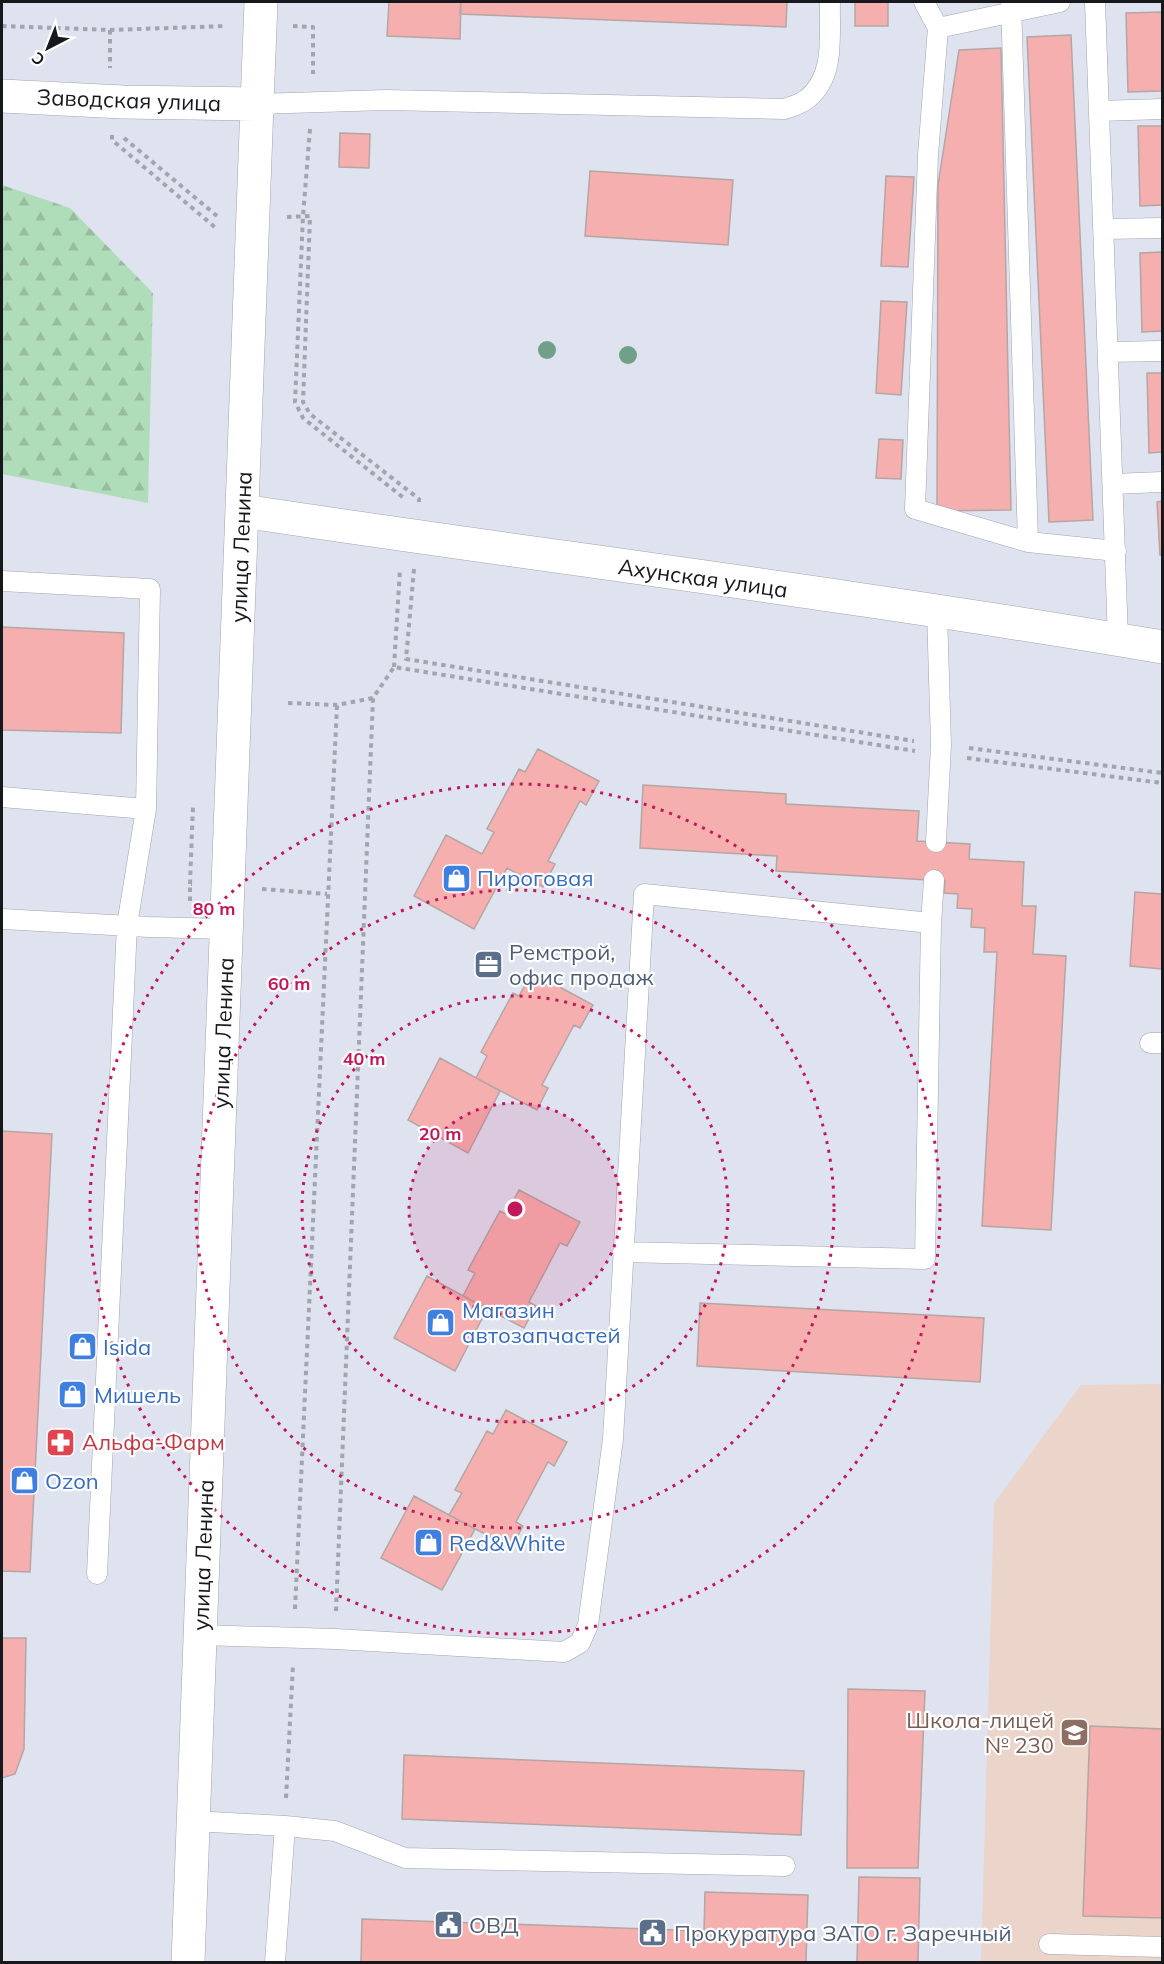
<svg xmlns="http://www.w3.org/2000/svg" width="1164" height="1964" font-family="Mulish,sans-serif">
<style>
.education{fill:#ebd4c9}
.forest{fill:url(#forest-firs)}
.building{fill:#f5afae;stroke:#b4a6a5;stroke-width:1.5}
.lines{fill:none;stroke-linecap:round;stroke-linejoin:round}
.service-casing{stroke:#a0a4ae;stroke-width:21}
.tertiary-casing{stroke:#a0a4ae;stroke-width:34}
.secondary-casing{stroke:#a0a4ae;stroke-width:34}
.path{stroke:#a1a5ae;stroke-width:4;stroke-dasharray:4.5 4.5;stroke-linecap:butt}
.service{stroke:#fff;stroke-width:20}
.tertiary{stroke:#fff;stroke-width:33}
.secondary{stroke:#fff;stroke-width:33}
.tree{fill:#71a089}
.ring{fill:none;stroke:#c2185b;stroke-width:3;stroke-dasharray:3 6}
.labels{text-anchor:middle;dominant-baseline:central;stroke-width:4.5;stroke-linejoin:round;paint-order:stroke}
.street-label{font-size:22px;fill:#16181c;stroke:#fff}
.shop-label{font-size:22px;fill:#366cbe;stroke:#fff;text-anchor:start}
.service-label{font-size:22px;fill:#4e5e75;stroke:#fff;text-anchor:start}
.health-label{font-size:22px;fill:#be3a42;stroke:#fff;text-anchor:start}
.education-label{font-size:22px;fill:#785e54;stroke:#fff;text-anchor:end}
.centre{fill:#c2185b;stroke:#fff;stroke-width:3}
.ring-label{font-size:18px;text-anchor:middle;font-weight:bold;fill:#c2185b;stroke:#fff;stroke-width:4.5;stroke-linejoin:round;paint-order:stroke}
</style>
<defs>
<pattern id="forest-firs" width="22" height="20" patternUnits="userSpaceOnUse" patternTransform="scale(1.5)"><rect width="22" height="20" fill="#b0ddb9"/><path d="M5 1l3.5 6h-7zM16 11l3.5 6h-7z" fill="#97bd9e"/></pattern>
</defs>
<rect width="100%" height="100%" fill="#dfe3ef"/>
<path class="education" d="M1162 1384V1962H981L994 1503 1081 1385Z"/>
<path class="forest" d="M2 185 70 208 153 293 148 503 2 474Z"/>
<path class="building" d="M389 2H461L460 39 387 36Z
M461 2H787L786 27 460 14Z
M855 2H888V26H855Z
M1162 12V91L1128 92 1126 13Z
M1071 35 1093 520 1049 522 1027 37Z
M1001 48 1011 510 937 511 938 185 959 50Z
M1138 126H1162V205L1140 206Z
M340 133 370 134 369 168 339 167Z
M590 171 733 180 728 245 585 236Z
M886 176 914 177 908 267 881 266Z
M1162 252V331L1142 332 1140 253Z
M881 301 907 302 901 395 876 393Z
M1147 373H1162V452L1149 453Z
M879 439 903 440 901 479 876 478Z
M1162 501V555H1160L1157 502Z
M2 627 124 633 121 733 2 730Z
M538 749 599 781 586 805 580 801 548 861 555 864 543 887 507 868 474 929 414 896 446 835 482 854 494 832 487 829 519 769 525 772Z
M643 785 786 794V804L919 811 917 841 970 844 969 859 1024 862 1022 906H1036L1033 954 1066 956 1051 1230 982 1226 997 952H984L985 928 971 927 972 909 957 908 958 894 944 893 945 881 776 871 777 856 640 848Z
M1135 892 1162 894V969L1130 966Z
M532 972 593 1005 580 1028 574 1025 542 1085 548 1088 537 1110 476 1078 487 1056 481 1052 513 993 519 996Z
M440 1058 500 1091 468 1153 408 1120Z
M2 1131 52 1134 30 1572 2 1571Z
M519 1190 580 1222 567 1246 560 1243 529 1302 536 1306 524 1328 463 1296 475 1273 468 1270 500 1211 506 1214Z
M427 1276 487 1309 455 1371 394 1338Z
M700 1303 984 1318 980 1382 697 1366Z
M506 1410 567 1442 554 1466 548 1462 516 1522 523 1526 511 1548 449 1515 462 1493 455 1490 487 1431 493 1434Z
M414 1496 475 1529 442 1590 381 1558Z
M2 1638H26L24 1749 15 1774 2 1778Z
M848 1689 925 1691 918 1868H847Z
M1090 1726 1162 1729V1918L1083 1916Z
M404 1755 804 1771 801 1835 402 1819Z
M859 1877 920 1878 918 1962H857Z
M705 1892 808 1895 806 1962H361L362 1919 704 1931Z"/>
<g class="lines">
<defs>
<path id="service" d="M924 2 938 28
M1011 2 1028 542 1116 551
M1095 2 1118 639
M257 104 386 100 785 109C792 106 801 104 807 99 836 76 829 35 830 2
M1099 111 1162 109
M1104 229 1162 228
M1108 352 1162 351
M1113 484 1162 482
M1028 542 915 509 928 155 938 28 1060 2
M2 581 150 589 146 809 2 797
M936 842 941 745 937 611
M2 919 149 927 227 929
M1150 1043H1162
M623 1252 925 1259 931 923 934 880
M97 1574 127 925 146 809
M200 1635 335 1639 564 1652 580 1643 588 1625 613 1439 644 894 931 923
M194 1821 285 1826 335 1831 405 1858 785 1866
M1049 1944 1162 1947
M275 1962 285 1826"/>
<path id="tertiary" d="M257 104 261 2"/>
<path id="secondary" d="M2 96 123 102 257 104 188 1962
M242 511C549 557 857 595 1162 647"/>
</defs>
<use href="#service" class="service-casing"/>
<use href="#tertiary" class="tertiary-casing"/>
<use href="#secondary" class="secondary-casing"/>
<path class="path" d="M2 26 110 30 226 26
M293 26 313 27V74
M110 30V68
M310 129 303 216 295 402 303 418 405 499
M112 135V140L217 229
M124 138 217 216
M287 217 310 216 303 402 310 414 419 499V502
M414 569 406 659 914 741
M394 667 400 569
M288 703 337 705 373 698 394 667 915 751
M969 748 1162 773
M967 758 1162 783
M190 884 193 805
M262 889 327 894
M190 901V884H192
M295 1609 337 705
M336 1611 373 698
M286 1798 293 1665"/>
<use href="#service" class="service"/>
<use href="#tertiary" class="tertiary"/>
<use href="#secondary" class="secondary"/>
</g>
<g class="tree">
<circle cx="547" cy="350" r="9"/>
<circle cx="628" cy="355" r="9"/>
</g>
<circle cx="515" cy="1209" r="106" fill="#c2185b" fill-opacity=".12"/>
<g class="ring">
<circle cx="515" cy="1209" r="106"/>
<circle cx="515" cy="1209" r="213"/>
<circle cx="515" cy="1209" r="319"/>
<circle cx="515" cy="1209" r="425"/>
</g>
<defs>
<symbol id="shop-square" viewBox="-11 -11 22 22"><rect x="-9" y="-9" width="18" height="18" rx="4" fill="#3f7fe0" stroke="#fff"/><path d="M-5-2.5h2.3a2.7 3.5 0 0 1 5.4 0H5L5.5 6h-11ZM-1.5-2.5h3a1.5 2.3 0 0 0-3 0Z" fill="#fff"/></symbol>
<symbol id="office-square" viewBox="-11 -11 22 22"><rect x="-9" y="-9" width="18" height="18" rx="4" fill="#5c6f8a" stroke="#fff"/><path d="M-6-3h4V-5.5h4V-3h4V5H-6ZM-1-4.5V-3h2v-1.5ZM-6 0V1H6V0Z" fill="#fff"/></symbol>
<symbol id="pharmacy-square" viewBox="-11 -11 22 22"><rect x="-9" y="-9" width="18" height="18" rx="4" fill="#e0444e" stroke="#fff"/><path d="M-2-6h4v4h4v4h-4v4h-4v-4h-4v-4h4Z" fill="#fff"/></symbol>
<symbol id="school-square" viewBox="-11 -11 22 22"><rect x="-9" y="-9" width="18" height="18" rx="4" fill="#8d6e63" stroke="#fff"/><path d="M0-5L7-2L0 1L-7-2ZM-4 1L0 2.5L4 1V4Q0 6-4 4Z" fill="#fff"/></symbol>
<symbol id="civic-square" viewBox="-11 -11 22 22"><rect x="-9" y="-9" width="18" height="18" rx="4" fill="#5c6f8a" stroke="#fff"/><path d="M-.6-6.5H3V-4.5H.6V-3L4-1V1h2V6H-6V1h2V-1L-.6-3ZM-1.2 2.5V6h2.4V2.5Z" fill="#fff"/></symbol>
</defs>
<g fill-rule="evenodd">
<use href="#shop-square" x="440" y="862" width="33" height="33"/>
<use href="#office-square" x="472" y="948" width="33" height="33"/>
<use href="#shop-square" x="424" y="1306" width="33" height="33"/>
<use href="#shop-square" x="66" y="1330" width="33" height="33"/>
<use href="#shop-square" x="56" y="1378" width="33" height="33"/>
<use href="#pharmacy-square" x="44" y="1426" width="33" height="33"/>
<use href="#shop-square" x="8" y="1464" width="33" height="33"/>
<use href="#shop-square" x="412" y="1526" width="33" height="33"/>
<use href="#school-square" x="1058" y="1716" width="33" height="33"/>
<use href="#civic-square" x="432" y="1908" width="33" height="33"/>
<use href="#civic-square" x="636" y="1916" width="33" height="33"/>
</g>
<g class="labels">
<g class="street-label">
<text transform="translate(129 100) rotate(2)">Заводская улица</text>
<text transform="translate(241 547) rotate(-88)">улица Ленина</text>
<text transform="translate(703 578) rotate(8)">Ахунская улица</text>
<text transform="translate(223 1033) rotate(-88)">улица Ленина</text>
<text transform="translate(203 1555) rotate(-88)">улица Ленина</text>
</g>
<g class="shop-label">
<text x="477" y="878">Пироговая</text>
<text x="462" y="1310">Магазин<tspan x="462" dy="25">автозапчастей</tspan></text>
<text x="103" y="1347">Isida</text>
<text x="94" y="1395">Мишель</text>
<text x="45" y="1481">Ozon</text>
<text x="449" y="1543">Red&amp;White</text>
</g>
<g class="service-label">
<text x="509" y="952">Ремстрой,<tspan x="509" dy="25">офис продаж</tspan></text>
<text x="469" y="1925">ОВД</text>
<text x="674" y="1933">Прокуратура ЗАТО г. Заречный</text>
</g>
<g class="health-label">
<text x="82" y="1442">Альфа-Фарм</text>
</g>
<g class="education-label">
<text x="1054" y="1720">Школа-лицей<tspan x="1054" dy="25">№ 230</tspan></text>
</g>
</g>
<circle cx="515" cy="1209" r="9" class="centre"/>
<g class="ring-label">
<text x="214" y="915">80 m</text>
<text x="289" y="990">60 m</text>
<text x="364" y="1065">40 m</text>
<text x="440" y="1140">20 m</text>
</g>
<rect width="1164" height="1964" fill="none" stroke="#16181c" stroke-width="6"/>
<g transform="translate(48 48) rotate(222)" stroke="#ffffff" stroke-width="4.5" paint-order="stroke">
<path d="M0-4.5L10 22L0 15L-10 22Z" fill="#16181c"/>
<text y="-9" font-size="16" font-weight="bold" text-anchor="middle" fill="#16181c">С</text>
</g>
</svg>
